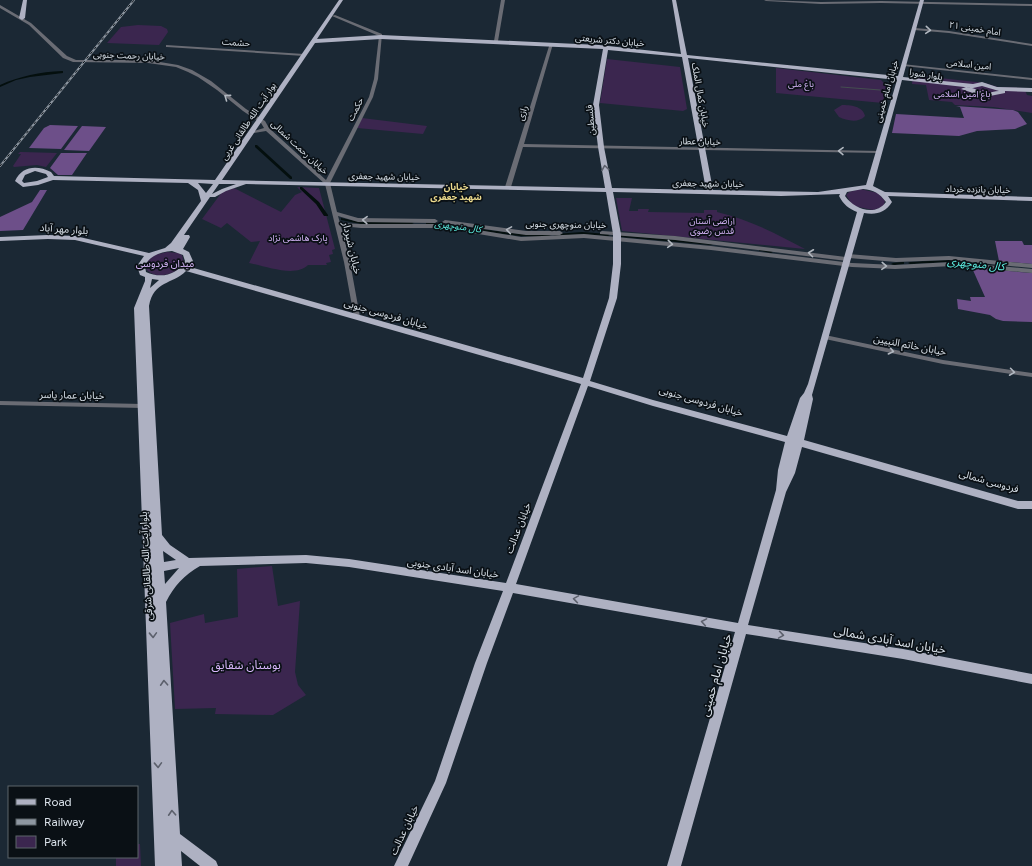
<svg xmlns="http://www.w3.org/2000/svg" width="1032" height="866" font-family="Figtree,'Noto Sans Arabic',sans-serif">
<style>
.green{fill:#3b264f}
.forest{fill:#6d4f89}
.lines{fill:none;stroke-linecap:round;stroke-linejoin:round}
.stream{stroke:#444e50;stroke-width:1}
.canal{fill:#040f0e;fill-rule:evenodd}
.minor{fill:#6a6c74;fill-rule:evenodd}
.major{fill:#aeb1c2;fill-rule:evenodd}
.rail-casing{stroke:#8e97a1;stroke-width:2}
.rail{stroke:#0a1015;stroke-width:1;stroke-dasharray:3;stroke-linecap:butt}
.oneway{stroke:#b2b8c0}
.oneway2{stroke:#5c606c}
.labels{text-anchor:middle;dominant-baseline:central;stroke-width:3.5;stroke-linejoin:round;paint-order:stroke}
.far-street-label{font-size:9px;fill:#d9e1e9;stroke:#0a1015}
.far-park-label{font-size:9px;fill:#d9b7fc;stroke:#0a1015}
.far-neighbourhood-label{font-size:9px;font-weight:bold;fill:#eedc8e;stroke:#0a1015}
.far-water-label{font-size:9px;font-style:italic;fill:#5df0e3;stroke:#0a1015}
.street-label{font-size:10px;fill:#d9e1e9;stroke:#0a1015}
.park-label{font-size:10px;fill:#d9b7fc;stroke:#0a1015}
.water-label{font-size:11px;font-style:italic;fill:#5df0e3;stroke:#0a1015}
.near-street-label{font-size:12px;fill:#d9e1e9;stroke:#0a1015}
.near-park-label{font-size:12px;fill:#d9b7fc;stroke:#0a1015}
</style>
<rect width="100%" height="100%" fill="#1b2834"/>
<path class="green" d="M138 25 161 26 167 29 168 32 159 45 107 43 121 27Z
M607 59 680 67 687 109 683 111 600 103Z
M776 68 881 80 887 86 883 103 776 93Z
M913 75 985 83 998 87 1024 88 1027 95 1032 96V113L993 107 955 105 952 102 929 100 926 85 912 84Z
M842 105C850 105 863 106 865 116 859 123 847 121 839 117L834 110Z
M362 118 427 126 423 134 357 128Z
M20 152H22L57 153 46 167 37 165 14 167 13 166 21 154H18Z
M297 187 319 188 335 249 332 250 333 254 329 255 331 262 326 263 327 265H308C295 278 266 266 249 263L260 241 251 242 227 223 221 228 202 219 222 192 234 188 281 212 295 195 302 192Z
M860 189 878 193 885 201 883 207 873 210 853 206 846 195 849 192Z
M616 198H632L629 211H638V209H649L648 212 704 213V210H717V212C748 219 777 234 805 249L622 231Z
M167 252 178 253 182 255 184 263C177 274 156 281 146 269V262L155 255Z
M272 566 278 606 300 601 295 672 298 685 306 695 273 715 215 714 216 708 175 709 170 623 204 614 205 623 238 617 237 569Z
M137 844H140L141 866H116V857H137Z"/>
<path class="forest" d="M956 106 1013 110 1018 112 1027 124 1015 129 977 131 959 136 892 133 896 114 964 118 960 107Z
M50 125 78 126 61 149 29 148 44 128Z
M82 126 106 127 89 151 64 150Z
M61 153H87L72 175H58L50 168Z
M40 190H47L23 230 0 231V217L32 202Z
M995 241H1022L1024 245H1032V264L999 261Z
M972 268 1032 273V322L1003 321 996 319 990 315 958 309 957 299 971 301 970 297H985Z"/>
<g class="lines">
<path class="stream" d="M841 87 880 90"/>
<path class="canal" d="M62 71H63V73L30 77 16 80 0 87V85C20 76 40 72 62 71Z
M255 145H257L292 177V179H290L255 147Z
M300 187H302L319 202 328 215V216H324L316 204 300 189Z
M341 218 361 222H412L414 223 412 224H361L341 220Z
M426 222 520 234 549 235 551 236 549 237 520 236 428 224H426Z
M582 232 608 234 610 235 608 236 582 234 555 236 553 235 555 234Z
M619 235 711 243 713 244 711 245 621 237H619Z
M759 249 771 251 773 252 771 253 761 251H759Z
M949 260 993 265 995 266 993 267 949 262 910 264 908 263 910 262Z
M902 262H904V264L893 265 891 264 893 263Z"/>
<path class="minor" d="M501 0H505L498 41 496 42 494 41Z
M764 0 821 2 881 1 1032 4V6L881 3 821 4 766 1Z
M0 5 31 23 67 56 76 60H148L178 65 192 70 211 81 246 109 265 121 269 128 326 180 369 97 374 79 379 36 332 16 335 15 382 34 378 79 373 97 330 183 337 212 358 218 435 219 438 221 435 223 358 222 338 216 340 223 361 224H442L521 237 584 234 711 246 852 263 895 265 952 262 1032 269V273L952 266 895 269 852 267 711 250 584 238 521 241 442 228H361L341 226 350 262 360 317 357 319 354 317 344 262 325 184 266 131 254 133V131L264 128 261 123 243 111 217 90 198 77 188 72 176 67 148 63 73 62 63 58 29 25 0 8Z
M915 28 949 31 1032 44V46L949 33 914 30 913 29Z
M550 43 553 44 524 144 880 151 882 152 880 153 523 147 511 187 510 188H506L505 187Z
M166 45 304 54 306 55 304 56 167 47H166Z
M902 64 1032 78V80L904 66 902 65Z
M445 220 526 231H560L563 233 560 235H526L443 223 442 222Z
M602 231 675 236 846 257V255L848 254 896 258 949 256 1032 264V268L949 260 896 262 849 258V260L847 261 675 240 600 234V232Z
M823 335H825L943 360 1032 373V377L943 364 825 339H823L822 337Z
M0 401 143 404 146 406 143 408 0 405Z"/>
<path class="major" d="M23 0H27L25 18 22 20 19 18Z
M339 0H343L317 39 381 35 599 45 681 54 672 0H676L687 55 898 76 920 0H924L903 77 973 84 982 82 997 87 1032 88V92L1005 91V93L985 97 961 89C970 84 978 92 986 93 990 93 995 91 999 91L982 86 973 88 902 80 873 186 885 192 1032 197V201L888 196 892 202C885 213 876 215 864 213L812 395 813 399 804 440 1018 501H1032V509H1018L802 447 795 473 786 492 748 625 903 649 1032 674V684L903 659 746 634 681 866H667L735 632 513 593 487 663 446 783 408 866H394L435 781 475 663 503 591 349 567 306 563 200 566C184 575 174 586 166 602L180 834 216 861 218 866H200L181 851 182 866H155L134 308 145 281V277L140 275 137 266 144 256 75 240 48 239 0 241V237L48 235 75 236 149 253 165 248 171 243 201 201 198 190 188 183 53 180 38 185 23 187 15 181C22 166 37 165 51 172L54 176 215 180ZM381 39 603 49 593 105 598 147 605 188 222 180 315 43ZM608 50 682 57 706 190 612 188 604 147 599 105ZM688 58 897 80 866 185 818 192 713 190ZM35 171 46 174 48 177 37 181 24 183 22 181 25 175ZM198 183 213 184 206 193ZM219 184H236L222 189 212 194ZM246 184 606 192 613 234V264L609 298 583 378 190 267 193 261 189 252 183 249 190 237 189 235H184L210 197H215L226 191ZM863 189C874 190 879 193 886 202 875 217 854 209 845 196L847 192ZM613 192 781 196 840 194 839 196C843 204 849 209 857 212L808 384 804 393 800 398 787 436 653 400 590 381 617 298 621 264V234ZM172 251 183 255 185 261C177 275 161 279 146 272L145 266C150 255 161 252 172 251ZM186 271 581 384 506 583 349 559 306 555 189 558 170 545 162 535 149 306C154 280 172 285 186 271ZM152 279 159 280 150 288ZM588 386 653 406 785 442 778 470 776 490 738 623 516 584ZM163 551 176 560 164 562ZM179 568 165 584 164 571Z"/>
<defs>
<path id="rail" d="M0 166 134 0"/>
</defs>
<use href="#rail" class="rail-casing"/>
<use href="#rail" class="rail"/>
</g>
<defs><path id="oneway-chevron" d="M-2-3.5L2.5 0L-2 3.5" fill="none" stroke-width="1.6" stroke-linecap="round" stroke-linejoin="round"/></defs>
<g class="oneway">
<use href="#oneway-chevron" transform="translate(928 30) rotate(5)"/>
<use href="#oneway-chevron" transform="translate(227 97) rotate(-144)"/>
<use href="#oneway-chevron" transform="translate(841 151) rotate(-179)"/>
<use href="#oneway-chevron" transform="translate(365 220) rotate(-178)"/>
<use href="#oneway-chevron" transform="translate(509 230) rotate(-171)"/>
<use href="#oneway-chevron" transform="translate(670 244) rotate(5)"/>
<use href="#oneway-chevron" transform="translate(811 253) rotate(-173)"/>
<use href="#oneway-chevron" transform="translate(884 266) rotate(3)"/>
<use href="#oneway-chevron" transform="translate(891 351) rotate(12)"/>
<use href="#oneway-chevron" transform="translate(1012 372) rotate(8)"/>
</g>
<g class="oneway2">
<use href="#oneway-chevron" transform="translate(605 168) rotate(-99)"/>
<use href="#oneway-chevron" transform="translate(576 599) rotate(-171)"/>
<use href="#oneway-chevron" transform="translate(704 622) rotate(-170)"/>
<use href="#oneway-chevron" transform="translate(153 635) rotate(88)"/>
<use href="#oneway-chevron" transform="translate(781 635) rotate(9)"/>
<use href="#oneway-chevron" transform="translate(164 683) rotate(-93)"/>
<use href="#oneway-chevron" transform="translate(158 765) rotate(88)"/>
<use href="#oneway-chevron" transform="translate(172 813) rotate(-93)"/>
</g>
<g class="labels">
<g class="far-street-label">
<text transform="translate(975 28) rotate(9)">امام خمینی ۲۱</text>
<text transform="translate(610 40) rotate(5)">خیابان دکتر شریعتی</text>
<text transform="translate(236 42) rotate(4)">حشمت</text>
<text transform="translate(129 55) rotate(2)">خیابان رحمت جنوبی</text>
<text transform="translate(969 64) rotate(6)">امین اسلامی</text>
<text transform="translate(926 74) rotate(9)">بلوار شورا</text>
<text transform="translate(886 91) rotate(-74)">خیابان امام خمینی</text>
<text transform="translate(701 95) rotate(80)">خیابان کمال الملک</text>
<text transform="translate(355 109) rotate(-63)">حکمت</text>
<text transform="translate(522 113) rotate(-73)">رازی</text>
<text transform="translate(590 120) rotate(-95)">فلسطین</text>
<text transform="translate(248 121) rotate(-56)">بوار آیت الله طالقانی غربی</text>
<text transform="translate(700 141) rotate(1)">خیابان عطار</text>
<text transform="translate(300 147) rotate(43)">خیابان رحمت شمالی</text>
<text transform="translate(384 176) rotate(1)">خیابان شهید جعفری</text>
<text transform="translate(708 183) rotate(1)">خیابان شهید جعفری</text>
<text transform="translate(978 189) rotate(1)">خیابان پانزده خرداد</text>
<text transform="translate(566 224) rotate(1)">خیابان منوچهری جنوبی</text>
</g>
<g class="far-park-label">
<text x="801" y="83">باغ ملی</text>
<text x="962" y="93">باغ امین اسلامی</text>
<text x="712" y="220">اراضی آستان<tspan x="712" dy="10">قدس رضوی</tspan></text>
<text x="298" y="237">پارک هاشمی نژاد</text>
</g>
<g class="far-neighbourhood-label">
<text x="456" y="186">خیابان<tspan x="456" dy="10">شهید جعفری</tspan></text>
</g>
<g class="far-water-label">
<text transform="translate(458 226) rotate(7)">کال منوچهری</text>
</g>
<g class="street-label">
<text transform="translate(64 229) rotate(4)">بلوار مهر آباد</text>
<text transform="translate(352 248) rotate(77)">خیابان شیردار</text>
<text transform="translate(386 314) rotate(16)">خیابان فردوسی جنوبی</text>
<text transform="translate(910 345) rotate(11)">خیابان خاتم النبیین</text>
<text transform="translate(72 395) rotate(1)">خیابان عمار یاسر</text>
<text transform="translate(701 401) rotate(16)">خیابان فردوسی جنوبی</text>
<text transform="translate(989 481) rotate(16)">فردوسی شمالی</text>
<text transform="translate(518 528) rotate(-69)">خیابان عدالت</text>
<text transform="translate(146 566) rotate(-93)">بلوار آیت الله طالقانی شرقی</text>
<text transform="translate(453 568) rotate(8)">خیابان اسد آبادی جنوبی</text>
<text transform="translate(404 830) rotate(-65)">خیابان عدالت</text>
</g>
<g class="park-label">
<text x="165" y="263">میدان فردوسی</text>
</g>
<g class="water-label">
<text transform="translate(976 264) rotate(6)">کال منوچهری</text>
</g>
<g class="near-street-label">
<text transform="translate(890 640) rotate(10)">خیابان اسد آبادی شمالی</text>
<text transform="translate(716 675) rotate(-74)">خیابان امام خمینی</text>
</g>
<g class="near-park-label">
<text x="246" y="665">بوستان شقایق</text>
</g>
</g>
<rect x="8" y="786" width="130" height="72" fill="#0a1015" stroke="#5d646a"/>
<rect x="16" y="799" width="20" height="6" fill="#aeb1c2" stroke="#5d646a"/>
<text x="44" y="806" font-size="12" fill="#d9e1e9">Road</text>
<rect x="16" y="819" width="20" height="6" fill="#8e97a1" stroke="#5d646a"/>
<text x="44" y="826" font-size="12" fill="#d9e1e9">Railway</text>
<rect x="16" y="836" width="20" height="12" fill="#3b264f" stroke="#5d646a"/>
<text x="44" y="846" font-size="12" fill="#d9e1e9">Park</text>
</svg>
